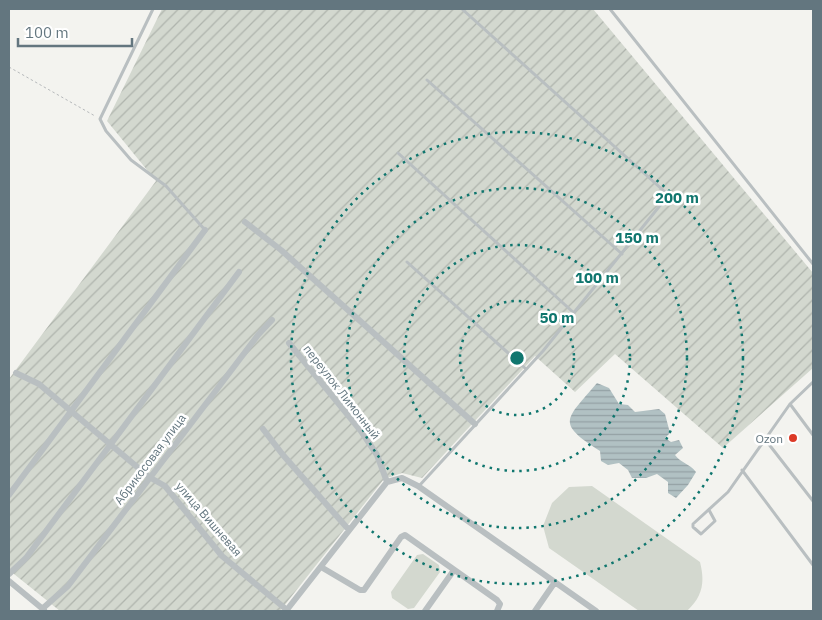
<svg xmlns="http://www.w3.org/2000/svg" width="822" height="620" font-family="'IBM Plex Sans',sans-serif">
<style>
.park{fill:#d3d8cf}
.garden{fill:url(#garden-furrows)}
.water{fill:url(#water-rules)}
.lines{fill:none;stroke-linecap:round;stroke-linejoin:round}
.path{stroke:#b6b9bb;stroke-width:1;stroke-dasharray:2.5 2.5;stroke-linecap:butt}
.service{stroke:#b9bfc1;stroke-width:3}
.minor{stroke:#b9bfc1;stroke-width:6}
.ring{fill:none;stroke:#0f766e;stroke-width:2.5;stroke-dasharray:2.5 5}
.poi-dot{fill:#dc3a27;stroke:#fff;stroke-width:2}
.labels{text-anchor:middle;dominant-baseline:central;stroke-width:5;stroke-linejoin:round;paint-order:stroke}
.street-label{font-size:12px;fill:#63767f;stroke:#fff}
.poi-label{font-size:12px;fill:#63767f;stroke:#fff;text-anchor:end}
.centre{fill:#0f766e;stroke:#fff;stroke-width:2.5}
.ring-label{font-size:15px;text-anchor:middle;font-weight:bold;fill:#0f766e;stroke:#fff;stroke-width:5;stroke-linejoin:round;paint-order:stroke}
</style>
<defs>
<pattern id="garden-furrows" width="10" height="10" patternUnits="userSpaceOnUse" patternTransform="scale(1.25)"><rect width="10" height="10" fill="#d3d8cf"/><path d="M-1 1l2-2M0 10L10 0M9 11l2-2" fill="none" stroke="#afb4ad"/></pattern>
<pattern id="water-rules" width="6" height="5" patternUnits="userSpaceOnUse" patternTransform="scale(1.25)"><rect width="6" height="5" fill="#b1c1c3"/><path d="M0 2.5h6" fill="none" stroke="#94a1a4"/></pattern>
</defs>
<rect width="100%" height="100%" fill="#f3f3ef"/>
<path class="park" d="M592 486 700 562C705 582 703 596 687 611H639L549 548 543 526 552 503 569 487Z
M423 554 439 565 440 572 414 608 408 609 392 598 391 592 417 555Z"/>
<path class="garden" d="M162 9H593L813 273V368L723 448 615 354 575 392 535 356 422 478 402 473 384 479 280 611H60L9 570V379L156 181 107 121Z"/>
<path class="water" d="M597 383 609 388 619 404 628 405 635 412 659 409 665 414 670 433 665 438 671 442 679 440 683 448 675 455C681 463 690 464 696 472L688 485 676 498 668 493V482L657 474 646 478H632L628 470 619 463 608 465 601 461 600 451C555 422 566 420 597 383Z"/>
<g class="lines">
<path class="path" d="M9 67 95 116"/>
<path class="service" d="M153 9 100 119 106 131 131 160 166 186 205 230
M610 9 813 264
M427 80 622 254
M398 153 574 313
M407 262 526 369
M790 404 813 435
M764 438 813 501
M742 470 813 565
M419 486 543 351 666 198 665 192 462 9
M709 510 715 521 701 534 693 527V524L728 492 790 404 813 382"/>
<path class="minor" d="M245 222 281 250 475 424
M289 343 361 431 377 455 387 482
M16 373 39 384 149 477 165 486 222 556 287 610
M263 429 283 455 349 530
M9 495 205 230
M321 567 360 590H364L401 537 405 535 497 600 500 604 497 611
M9 574 26 558 239 272
M9 581 44 610
M42 609 68 586 258 335 272 320
M286 611 387 482 402 478 418 486 596 611
M425 611 454 570
M535 611 555 582"/>
</g>
<g class="ring">
<circle cx="517" cy="358" r="57"/>
<circle cx="517" cy="358" r="113"/>
<circle cx="517" cy="358" r="170"/>
<circle cx="517" cy="358" r="226"/>
</g>
<circle class="poi-dot" cx="793" cy="438" r="5"/>
<g class="labels">
<g class="street-label">
<text transform="translate(342 392) rotate(52)">переулок Лимонный</text>
<text transform="translate(150 459) rotate(-53)">Абрикосовая улица</text>
<text transform="translate(209 519) rotate(49)">улица Вишневая</text>
</g>
<g class="poi-label">
<text x="783" y="438">Ozon</text>
</g>
</g>
<circle cx="517" cy="358" r="8" class="centre"/>
<g class="ring-label">
<text x="677" y="203">200 m</text>
<text x="637" y="243">150 m</text>
<text x="597" y="283">100 m</text>
<text x="557" y="323">50 m</text>
</g>
<rect width="822" height="620" fill="none" stroke="#63767f" stroke-width="20"/>
<path d="M18 38v8h114v-8" fill="none" stroke="#63767f" stroke-width="2.5"/>
<text x="25" y="38" font-size="15" fill="#63767f" stroke="#ffffff" stroke-width="4" paint-order="stroke">100 m</text>
</svg>
